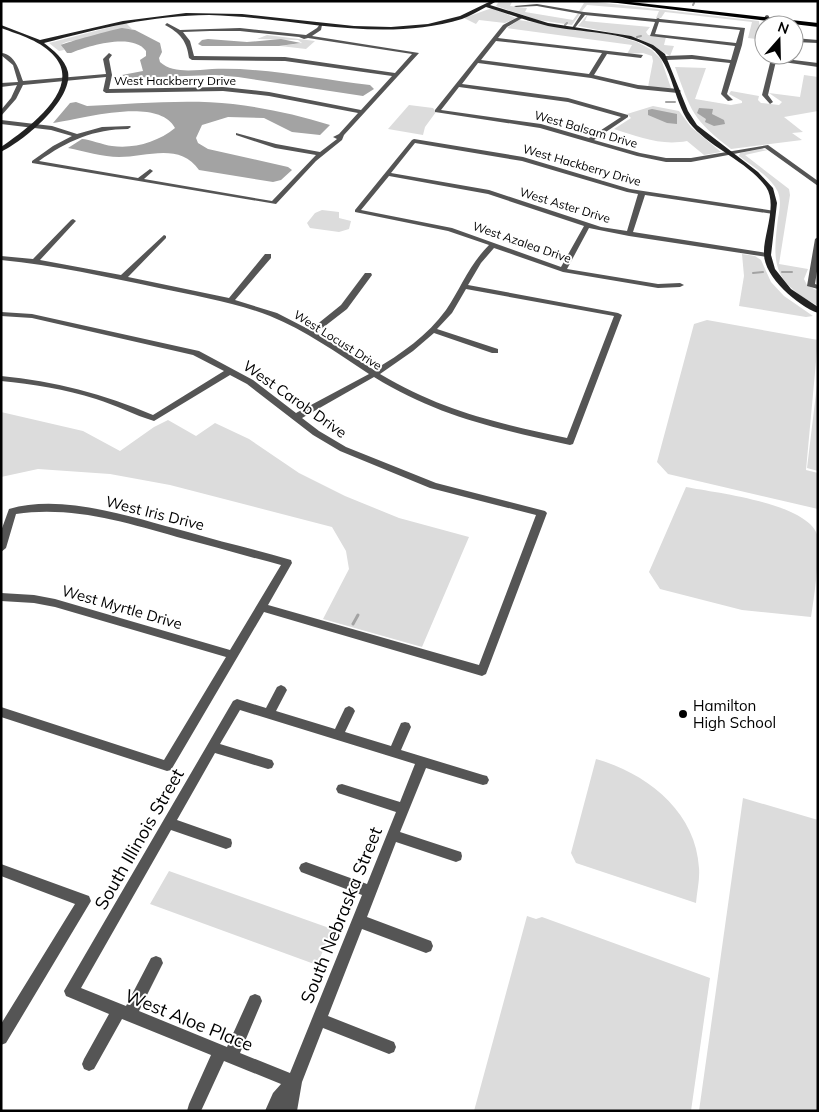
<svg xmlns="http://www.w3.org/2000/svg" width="819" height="1112" font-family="Mulish,sans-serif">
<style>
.green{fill:#dcdcdc}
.water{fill:#a3a3a3}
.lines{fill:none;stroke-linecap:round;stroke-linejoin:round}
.stream-far1{stroke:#a3a3a3;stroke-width:2}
.stream{stroke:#a3a3a3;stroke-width:3}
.street{fill:#555;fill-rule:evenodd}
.secondary{fill:#222;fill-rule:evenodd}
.primary{fill:#000;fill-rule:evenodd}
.poi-dot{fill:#000;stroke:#fff;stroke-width:2}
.labels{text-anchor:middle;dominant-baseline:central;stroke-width:4;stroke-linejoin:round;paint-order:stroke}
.far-street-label{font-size:12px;fill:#000;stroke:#fff}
.street-label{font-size:15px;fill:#000;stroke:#fff}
.poi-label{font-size:15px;fill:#000;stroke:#fff;text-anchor:start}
.near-street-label{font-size:18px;fill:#000;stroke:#fff}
</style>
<rect width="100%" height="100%" fill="#fff"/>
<path class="green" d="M499 1H522L512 2 510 6 527 8 525 12 573 20 578 13 580 14 572 25 538 20 496 6Z
M567 1H588L759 21 760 29 764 33V40L748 38 752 22 665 12 661 18H656L659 11 587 5 582 11H579L584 3Z
M492 8 516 18 505 23 479 20 476 24 464 18Z
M588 14 585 21 650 27 646 32 648 35 666 37 664 45 674 46 670 56 638 38 578 26Z
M519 20 609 34 637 42 652 50 661 59 671 88 648 87 653 61 652 56 643 53 627 54 632 45 507 28Z
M126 23 132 29C115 28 101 36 85 39 77 41 69 40 62 44L64 50 59 51 49 43Z
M267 35 315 41 306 49 280 46 302 43 298 40 257 39Z
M675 67 706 68 695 99 731 105 742 103V101L729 94 731 91 759 96 758 100 761 103 779 105 782 102 769 93 800 97 804 75 818 77V111L784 117 803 132 792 133 802 140 731 149C692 119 691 111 675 67Z
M409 105 433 108 436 112 425 127 423 135 388 129Z
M653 106 679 111 691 127 721 152 704 155 687 141C661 146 639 137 614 129L631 118 627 114Z
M761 149 768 150 745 155 789 189 790 195 779 264 808 269 804 279 807 285 818 291V306C773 281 772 266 778 218 780 209 781 200 778 192 770 176 752 166 739 156L740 153Z
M322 210 339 212V218L351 221 349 229 339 232 310 228 307 223 315 213Z
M742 254 755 256 761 260 771 282 784 296 813 316 806 317 739 306 744 276Z
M707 320 818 340 806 470 818 473V509L668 474 657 462 694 324Z
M818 377V471L807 468Z
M1 412 83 431 120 451 154 427 168 420 196 436 215 423 249 439 299 473 345 496 399 518 469 537 422 647 323 619 349 569 346 551 332 527 170 485 110 474 38 469 1 477Z
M686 487C716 493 810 503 818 537 819 560 815 593 811 617L742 610 660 589 649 572Z
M596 759C646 773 696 811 699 868 700 879 697 891 696 903L576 863 571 853Z
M743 798 818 820V1111H699Z
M169 871 332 929 317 965 150 904Z
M527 916 536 919 542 917 710 978 691 1111H474Z"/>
<path class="water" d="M122 28 135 30 160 43 162 52 159 58 160 62C173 74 195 70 212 69 265 67 317 79 370 85L374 89 363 96 238 77 215 75 127 78 122 75 143 71 140 60 146 56V51C133 32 87 46 71 53H67L61 45C64 43 115 29 122 28Z
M208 39 247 42 281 39 301 43 279 46H202L198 44 202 40Z
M76 102 87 106C135 104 185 99 233 104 265 108 298 115 330 125L320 135 292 132 264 118 228 117 202 125 196 138 198 143 208 149 288 167 292 170 281 180 273 182 199 170C180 142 146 157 119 157 103 157 84 151 68 148L82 139C89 139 103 145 112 146 134 149 158 142 175 128 158 96 82 119 53 123L70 103Z
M699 108 713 109 712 114 724 120 725 124 714 126 705 122 706 119 697 113Z
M652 109 677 114V124L667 123 648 115V110Z"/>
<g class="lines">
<path class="stream-far1" d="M693 5 694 3
M565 25 567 23
M795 27 796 25
M637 37 641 36
M666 102H675
M782 272H792
M753 273 763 272"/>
<path class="stream" d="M353 624 358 615"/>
<path class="street" d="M537 4 584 12 656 19 658 18 660 19 745 28 742 45 727 94 733 100 728 101 721 94 730 63 692 59 666 60 663 58 666 56 692 55 731 60 735 46 650 36 655 22 585 15 574 29 572 28 581 14 537 6 516 7 514 6ZM659 22 740 30 736 43 655 34Z
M522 15 524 17 507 27 498 38 643 55 641 58 607 54 594 75 638 85 678 89 681 91 678 93 638 89 591 78 478 63 462 84 568 98 628 115V117L594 140 640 153 666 158H691L768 145 818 181V186L765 148 691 162H666L637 156 540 128 435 112V110L503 25ZM496 41 602 53 589 74 481 60ZM459 87 568 102 621 117 589 138 541 124 441 110Z
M767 15 769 16 768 25H764V31L762 30 765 16Z
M167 23 180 30 240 28 306 35 317 28 320 24 322 25 321 30 312 36 419 53 344 135 342 140 316 161 276 204 32 163V161L53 146 72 136 51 130 1 124V120L52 126 77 134 102 127 130 126 131 127 128 129C94 129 67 141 39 161L138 178 150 169 153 171 144 179 272 201 316 155 275 148 236 135V133L276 144 320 152 337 139 333 137 339 134 358 113 269 96 223 91 106 93 103 91 106 77 23 85 16 99 1 116V110L11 98 17 85 1 87V83L18 82 13 65 1 55V53C15 54 19 70 23 81L106 74 103 59 109 53 112 55 109 59 112 75 109 89 223 87 269 92 361 110 392 76 285 61 192 60 189 58C187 41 180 33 165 25ZM210 31H240L299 37 304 39 308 38 412 54 395 73 285 57 194 56 190 41 183 32Z
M794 38 818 40V43L794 42Z
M772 55H778L777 58 818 63V67L776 61 768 95 773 102 770 104 762 95Z
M414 139 523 157 630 189 775 211V213L773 214 645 195 633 232 767 253 771 255 767 257 629 236 589 228 567 269 658 284 680 283 684 285 680 287 658 288 563 272 494 248 481 263 468 285 618 313 622 315 573 444 570 445C498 429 439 417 374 377L302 418 319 431 346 447 436 483 545 511 547 513 486 674 482 676 264 612 171 770 167 771 1 717V707L164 760 226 657 55 607 34 603 1 601V593L34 595 55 599 230 650 281 565C246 556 212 546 177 537 124 522 72 506 16 514L6 548 1 552V531L9 509C64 493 134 518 188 532 222 542 257 550 291 560L292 563 268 605 479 665 536 515 430 488 340 451 313 435 247 384 230 375 154 421C134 415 116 405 96 399 65 389 33 384 1 381V376C54 381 104 394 153 415L224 371 193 355 32 318 1 316V312L32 314 199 351 253 380 296 413 369 374C337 353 305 330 270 316 234 302 196 296 159 288 107 277 55 265 1 260V256L33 259 71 220 73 219 76 221 75 222 40 260 121 275 164 235 166 236V238L128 277 229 298 265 254H271V258L235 300 277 313 310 330 341 305 365 273H371L372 275 347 309 316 333 374 370C401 354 428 335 446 310 461 288 469 265 489 245L448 231 355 212V210L412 140ZM415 143 522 161 627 192 638 194 627 231 601 227 489 190 391 173ZM389 176 488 194 584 226 561 267 452 228 361 210ZM466 289 614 316 567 438C497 423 442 411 380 374L413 351 434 333 492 353H498V349L437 329 452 313Z
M818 237V265L815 284 818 285V289L807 286 815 239Z
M281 685 285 687 287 690 276 711 335 729 345 708 349 706 353 708 355 711 345 732 391 746 401 723 405 722 409 723 411 727 401 750 483 775 487 776 489 780 487 784 483 785 426 768 400 832 461 852 462 856 461 860 456 862 396 842 367 917 431 941 433 946 431 951 426 953 362 929 328 1016 394 1042 396 1047 394 1052 389 1054 323 1028 302 1082 297 1111H281L282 1108 281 1111H265L273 1093 281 1084 224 1061 201 1111H187L189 1104 211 1055 122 1019 94 1069 89 1071 84 1069 82 1064 84 1059 109 1014 66 996 64 991 233 701 237 699 266 708 277 687ZM240 710 415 764 400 802 342 784 338 785 336 789 338 793 396 812 367 884 306 862 301 864 299 868 301 872 362 895 290 1073 240 1053 262 1001 260 996 255 994 250 996 227 1047 139 1011 163 963 161 958 156 956 151 958 126 1006 81 988 171 830 226 849 231 847 232 843 231 839 177 820 215 753 268 769 272 768 274 764 272 760 220 744Z
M1 864 89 896 91 901 6 1043 1 1045V1024L75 904 1 876Z"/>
<path class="secondary" d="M491 1 495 2 490 5 548 23 631 36 653 45 665 54 688 111 697 125 758 172 773 188 777 203 771 255 775 269 791 289 818 307V313C798 306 764 277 764 254 763 235 778 205 766 187 749 163 713 149 693 127 673 106 674 64 651 48 626 32 578 32 548 26 527 21 506 13 486 7 478 11 470 16 462 19 379 44 293 17 209 15 153 15 97 29 44 43 53 50 65 59 68 72 73 100 24 141 1 152V147C24 131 83 90 55 57 42 41 20 35 1 28V25L40 40 123 21 186 13 242 14 354 26 391 27 428 24 460 16Z"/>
<path class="primary" d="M601 1H622L818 23V27Z"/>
</g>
<circle class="poi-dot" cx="683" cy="714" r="5"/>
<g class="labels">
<g class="far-street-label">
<text x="175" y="80">West Hackberry Drive</text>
<text transform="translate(586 129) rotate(16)">West Balsam Drive</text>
<text transform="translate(582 165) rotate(16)">West Hackberry Drive</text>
<text transform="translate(565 205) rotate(17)">West Aster Drive</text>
<text transform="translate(522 242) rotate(19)">West Azalea Drive</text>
<text transform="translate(338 340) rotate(32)">West Locust Drive</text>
</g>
<g class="street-label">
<text transform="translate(295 399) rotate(35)">West Carob Drive</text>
<text transform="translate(155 513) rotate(14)">West Iris Drive</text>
<text transform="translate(122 607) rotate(16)">West Myrtle Drive</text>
</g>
<g class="poi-label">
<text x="693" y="705">Hamilton<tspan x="693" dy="17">High School</tspan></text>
</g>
<g class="near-street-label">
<text transform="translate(139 839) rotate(-60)">South Illinois Street</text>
<text transform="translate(341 915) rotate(-68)">South Nebraska Street</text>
<text transform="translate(189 1020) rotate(22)">West Aloe Place</text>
</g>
</g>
<rect width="819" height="1112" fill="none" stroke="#000000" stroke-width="5"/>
<g transform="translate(779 40) rotate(20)"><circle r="24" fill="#ffffff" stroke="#999999"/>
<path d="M0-4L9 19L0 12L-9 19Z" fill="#000000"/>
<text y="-8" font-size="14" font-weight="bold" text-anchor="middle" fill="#000000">N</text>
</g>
</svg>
